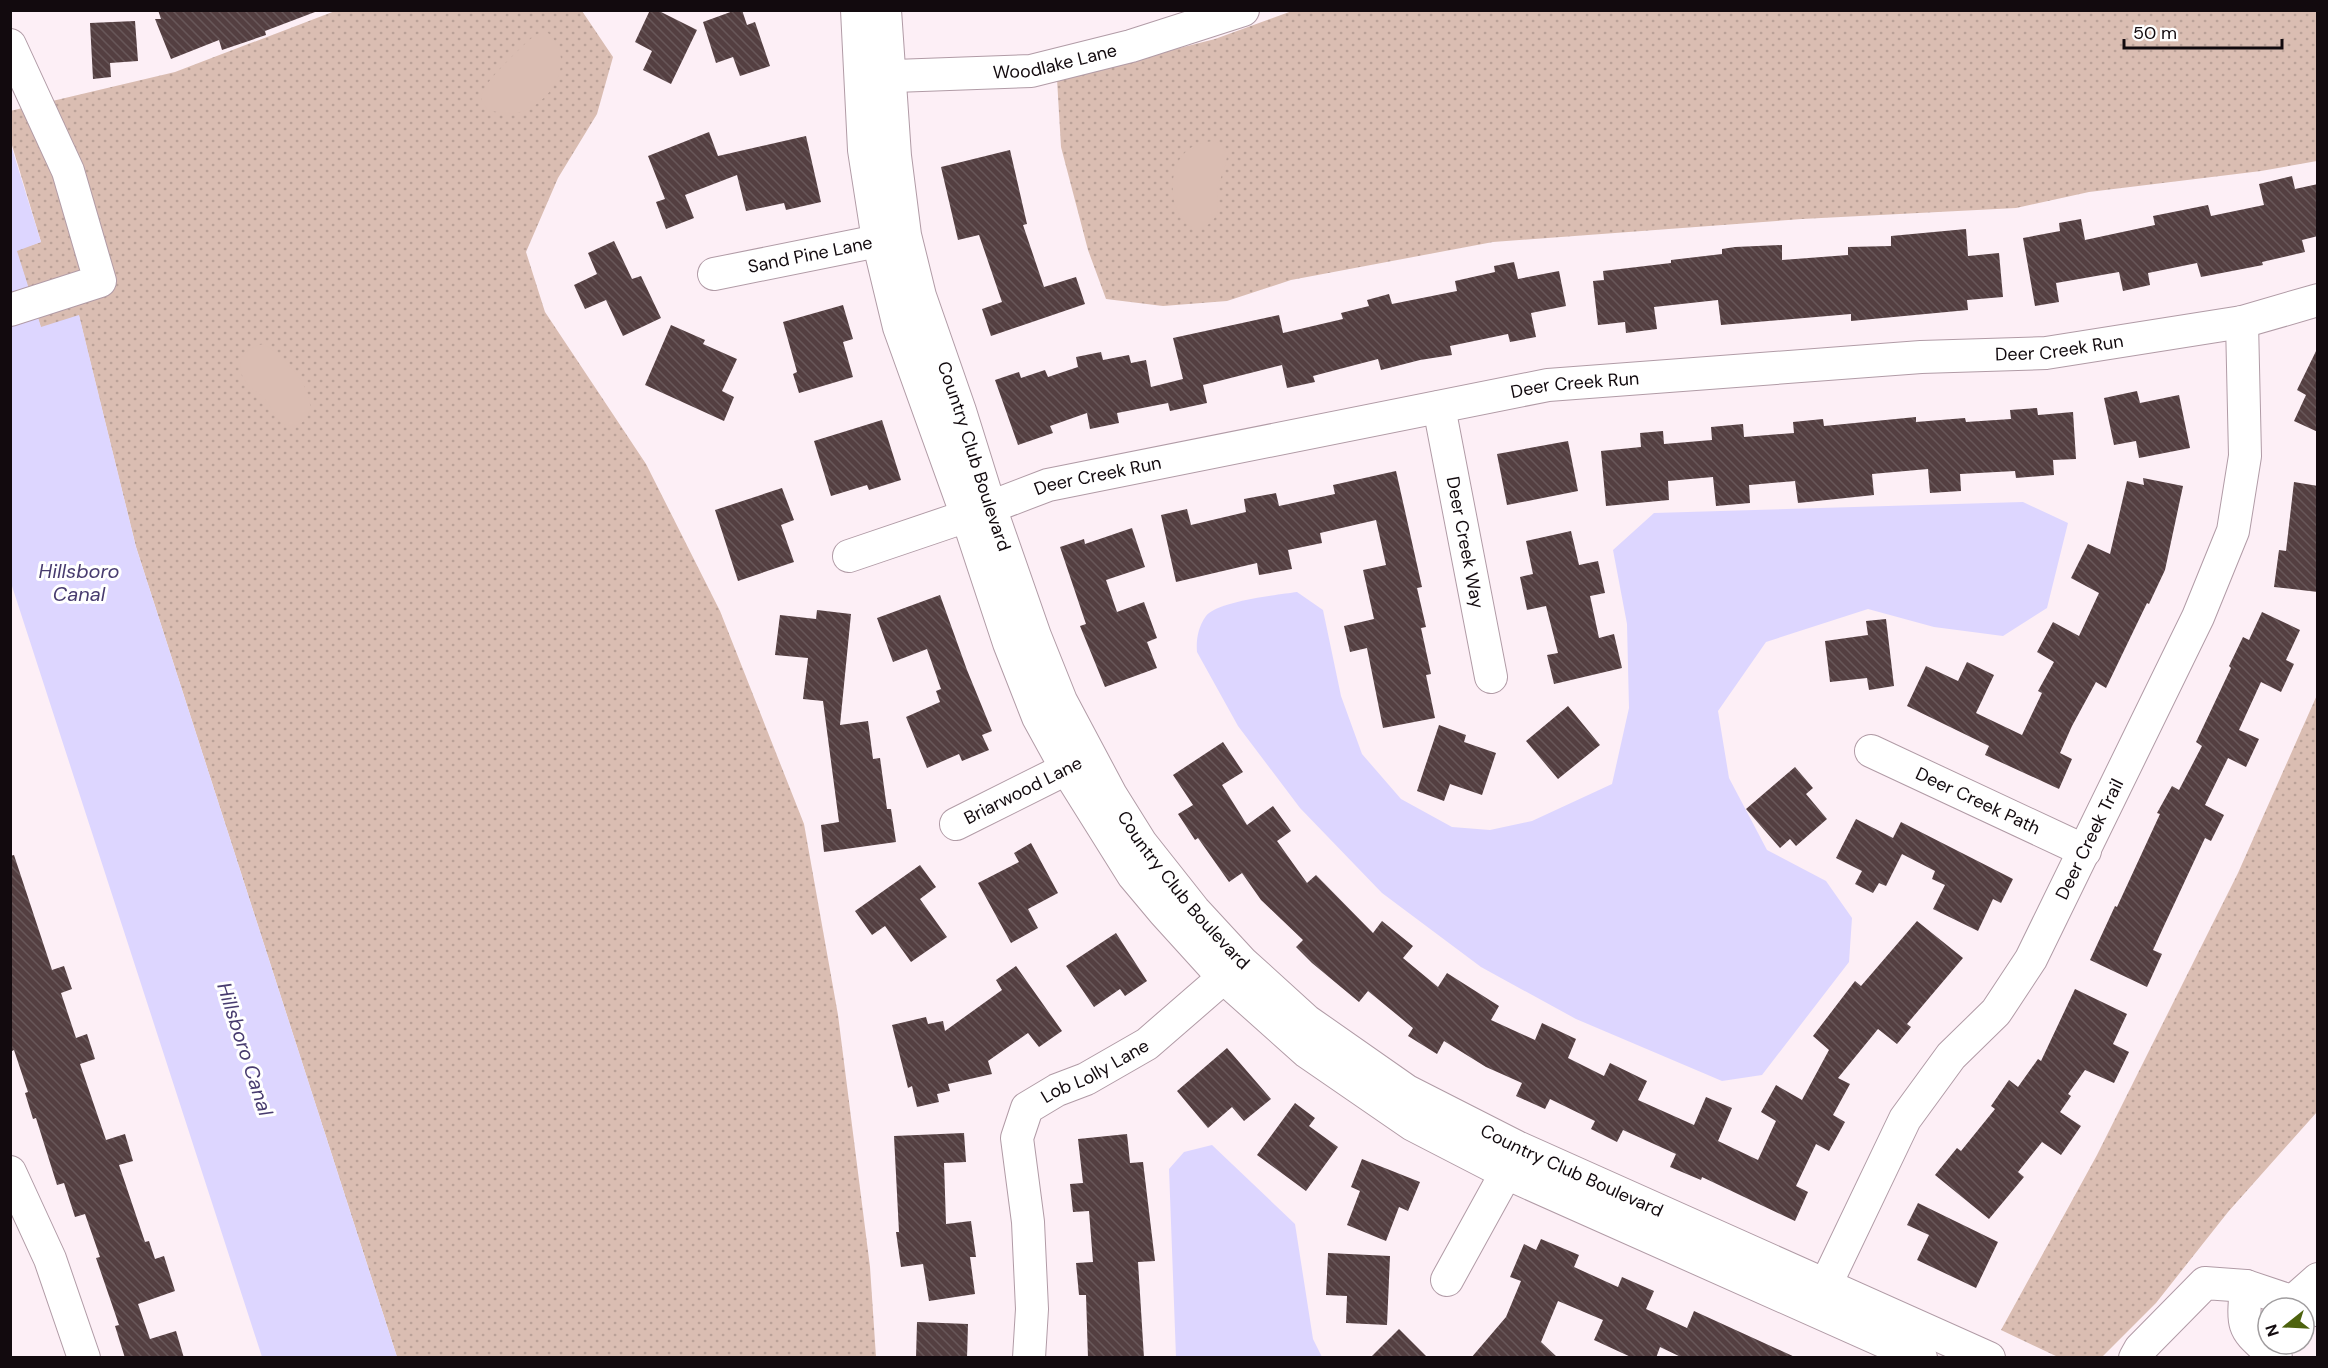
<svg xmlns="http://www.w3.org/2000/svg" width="2328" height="1368" font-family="'DM Sans',sans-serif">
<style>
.grass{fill:url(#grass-dots)}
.pitch{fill:#dabdb2}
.water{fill:#ddd6ff}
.building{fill:url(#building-back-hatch)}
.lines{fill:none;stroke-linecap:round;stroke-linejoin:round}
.minor-casing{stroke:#b19ba6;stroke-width:34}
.minor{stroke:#fff;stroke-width:32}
.labels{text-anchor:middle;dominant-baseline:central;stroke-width:6;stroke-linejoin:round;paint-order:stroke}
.street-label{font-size:18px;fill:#120a0e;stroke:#fff}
.water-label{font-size:20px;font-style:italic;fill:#483c6f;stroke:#fff}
</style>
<defs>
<pattern id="grass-dots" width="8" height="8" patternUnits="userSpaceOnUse" patternTransform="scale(1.5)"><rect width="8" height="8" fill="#dabdb2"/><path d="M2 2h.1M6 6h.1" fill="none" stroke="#baa198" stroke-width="1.8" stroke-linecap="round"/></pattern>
<pattern id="building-back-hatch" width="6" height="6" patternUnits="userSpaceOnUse" patternTransform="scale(1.5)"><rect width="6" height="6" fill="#543f41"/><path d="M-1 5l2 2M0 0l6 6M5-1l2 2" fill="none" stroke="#685759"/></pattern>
</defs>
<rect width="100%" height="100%" fill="#fdeff6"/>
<path class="grass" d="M1453 10 2317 11V161L2261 171 2089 192 2016 208 1802 219 1493 242 1291 280 1227 301 1163 306 1106 299 1088 250 1061 147 1057 79 1215 39 1292 11Z
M335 11H582L613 57 597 114 558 178 526 252 545 312 646 464 720 611 804 824 838 1015 870 1267 876 1357H397L136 547 79 316 41 328 16 250 41 242 11 142 10 111 175 72Z
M2317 695V1112L2228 1212 2156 1303 2102 1357H2058L2001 1330 2097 1155 2238 873Z"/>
<path class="pitch" d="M547 32C579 60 551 106 516 113 506 114 497 112 488 110 484 105 480 100 482 94 485 81 518 51 529 40L537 34Z
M1214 141 1222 145 1227 154C1227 167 1219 178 1218 190 1217 197 1219 206 1217 213 1216 217 1212 221 1209 224 1175 246 1156 168 1192 147 1199 143 1207 142 1214 141Z
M264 344C283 356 307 380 310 404 311 421 293 434 280 421 274 414 270 405 264 398 260 394 254 391 250 387 232 368 240 348 264 344Z"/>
<path class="water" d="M10 142 41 242 17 251 41 327 79 315 136 547 397 1357H262L11 583Z
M2023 502 2068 523 2047 608 2003 636 1934 627 1868 609 1766 642 1718 711 1729 778 1767 850 1826 881 1852 918 1849 962 1762 1075 1722 1081 1576 1019 1481 967 1382 893 1300 808 1238 726 1197 652C1196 640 1198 627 1206 616 1218 601 1277 595 1297 592L1323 610 1341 696 1362 754 1401 799 1452 827 1490 830 1532 821 1612 784 1629 708 1627 624 1613 550 1654 513Z
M1212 1145 1295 1224 1313 1339 1322 1357H1176L1169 1169 1184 1152Z"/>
<path class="building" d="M158 10H315V12L265 31 266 35 222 50 219 40 171 59 155 19H161Z
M650 10H657L697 30 671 84 643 70 652 51 635 42Z
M736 10H742L747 25 755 22 770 66 740 76 733 57 716 63 703 22Z
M135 21 138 61 110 63 111 77 93 79 90 23Z
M709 132 718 156 806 136 821 202 786 210 784 203 746 211 737 175 685 195 694 218 666 229 656 202 665 199 648 156Z
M1010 150 1027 224 1023 225 1044 287 1076 277 1085 304 991 336 982 309 1002 302 979 235 958 240 941 167Z
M2292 176 2295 189 2318 184V236L2302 240 2305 252 2262 262 2263 265 2201 277 2197 263 2148 273 2150 285 2123 291 2119 272 2056 283 2059 302 2035 306 2023 238 2060 231 2059 223 2081 219 2085 240 2155 225 2153 216 2208 205 2211 216 2264 205 2259 184Z
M1966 229 1968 256 1999 253 2003 297 1967 300 1968 310 1851 321V314L1721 325 1718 300 1654 307 1657 329 1626 333 1625 322 1598 325 1593 281 1604 280 1603 271 1671 263V260L1722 254V249L1735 247 1782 245V260L1848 255V247L1891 246V236Z
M614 241 632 279 641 276 661 318 623 336 606 300 585 309 574 285 597 274 588 253Z
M1514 262 1518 279 1559 271 1566 306 1531 313 1536 337 1510 342 1508 334 1450 346 1452 355 1420 360 1381 370 1378 359 1313 376 1315 382 1287 388 1282 365 1203 385 1207 403 1170 411 1168 403 1117 413 1119 423 1090 429 1087 413 1050 426 1053 433 1018 445 995 380 1019 372 1021 378 1045 370 1048 377 1078 367 1076 357 1101 352 1103 360 1129 355 1131 363 1146 360 1151 387 1183 379 1173 338 1279 315 1283 333 1343 319 1341 313 1369 306 1367 300 1389 294 1392 304 1457 291 1455 281 1495 272 1494 266Z
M843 305 853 339 843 342 853 377 799 393 793 374 797 372 783 322Z
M671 325 705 340 703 344 737 359 722 391 734 397 724 421 645 385Z
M2318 347V432L2294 421 2306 395 2297 390Z
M2137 391 2140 403 2179 395 2190 448 2139 458 2136 441 2114 445 2104 398Z
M2037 408 2038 415 2073 412 2076 459 2053 460 2054 475 2016 478 2015 471 1960 474 1961 491 1930 493 1928 469 1872 474 1874 495 1798 503 1795 481 1749 485 1750 503 1716 506 1713 477 1668 481 1669 500 1606 506 1601 451 1641 447 1640 433 1663 431 1664 444 1712 440 1711 427 1743 424 1744 437 1794 433 1793 422 1823 419 1824 426 1916 417V422L1965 418 1966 422 2011 419 2010 410Z
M882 420 901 480 869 490 867 485 831 496 814 441Z
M1568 441 1578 491 1507 505 1497 454Z
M1396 471 1422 587 1417 588 1426 627 1421 628 1431 674 1426 675 1435 718 1383 728 1367 648 1350 652 1344 626 1374 619 1363 570 1386 565 1376 520 1320 533 1322 543 1288 550 1292 569 1259 575 1257 563 1176 582 1161 515 1187 509 1191 525 1246 512 1244 499 1276 493 1279 506 1335 494 1333 485Z
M2143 478 2183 486 2165 570 2149 604 2147 603 2106 688 2096 682 2072 726 2060 753 2072 759 2059 789 1985 755 1989 746 1907 706 1926 666 1958 681 1967 662 1994 675 1976 713 2022 735 2042 693 2038 691 2054 662 2037 652 2053 622 2079 636 2099 593 2071 578 2088 544 2110 554 2127 481 2144 485Z
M2294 482 2318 486V592L2274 587 2279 550 2286 551Z
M782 488 794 520 781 525 794 562 738 581 715 510Z
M1132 528 1145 567 1106 580 1117 612 1144 602 1157 638 1147 642 1157 668 1105 687 1080 626 1086 624 1060 547 1084 539 1085 544Z
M1571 531 1579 565 1598 561 1605 593 1590 596 1599 638 1614 634 1622 668 1554 684 1547 655 1558 653 1546 606 1527 610 1520 577 1533 574 1526 541Z
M940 595 967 670 992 731 982 735 989 750 962 761 959 754 927 768 906 717 940 702 936 691 941 689 927 649 893 662 877 618Z
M817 610 851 614 840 725 868 721 873 759 880 758 887 809H891L896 842 824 852 821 825 839 822 823 701 803 699 808 658 775 655 780 615 816 619Z
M2262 612 2300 630 2286 660 2294 664 2281 692 2261 682 2239 730 2259 739 2246 767 2228 758 2205 805 2224 815 2211 841 2205 838 2163 928 2153 950 2162 954 2147 987 2090 960 2115 906 2117 907 2160 814 2157 813 2172 786 2179 790 2202 746 2196 742 2231 668 2229 666 2243 637 2249 640Z
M1886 619 1894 686 1869 690 1867 678 1830 682 1825 641 1868 635 1866 621Z
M1568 706 1600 745 1558 779 1526 741Z
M1439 725 1466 735 1464 742 1496 753 1482 795 1450 784 1444 801 1417 791Z
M1223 742 1243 772 1222 785 1247 825 1273 806 1291 831 1277 841 1307 883 1316 875 1373 933 1382 921 1413 946 1403 958 1438 987 1447 973 1499 1006 1491 1020 1535 1040 1542 1023 1576 1039 1568 1058 1604 1076 1610 1063 1647 1081 1638 1100 1694 1125 1706 1097 1732 1108 1718 1141 1758 1160 1776 1121 1761 1112 1776 1085 1802 1100 1829 1050 1813 1036 1855 981 1861 986 1917 921 1963 958 1907 1024 1911 1027 1897 1044 1878 1029 1838 1078 1850 1084 1833 1115 1845 1122 1829 1151 1816 1144 1796 1186 1808 1192 1795 1221 1702 1177 1701 1180 1670 1167 1676 1154 1623 1130 1617 1142 1591 1129 1595 1121 1550 1099 1545 1109 1516 1096 1522 1083 1486 1067 1444 1041 1437 1054 1408 1036 1413 1028 1368 991 1359 1002 1312 963 1296 947 1303 940 1261 900 1242 873 1229 882 1198 838 1195 840 1178 814 1193 805 1173 775Z
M1795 767 1813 788 1806 794 1827 819 1796 846 1790 839 1780 848 1746 809Z
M1856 819 1893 838 1901 822 2013 879 2001 903 1993 899 1978 931 1933 909 1945 885 1932 879 1935 871 1902 854 1886 886 1879 883 1873 893 1855 884 1862 871 1836 858Z
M1031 843 1058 893 1028 909 1038 928 1011 943 978 883 1019 862 1014 853Z
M14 855 52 970 64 966 72 989 61 993 76 1038 87 1034 95 1059 80 1064 106 1140 125 1134 133 1161 119 1165 145 1242 149 1241 155 1259 164 1256 175 1291 138 1304 150 1339 176 1331 184 1358H125L115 1326 119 1325 96 1258 100 1257 85 1214 75 1217 64 1183 57 1185 36 1118 33 1119 25 1093 28 1092 14 1050 10 1052V856Z
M920 865 936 887 920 899 947 937 911 962 885 926 872 935 855 911Z
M1116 933 1147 981 1125 996 1120 989 1094 1007 1066 966Z
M1016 966 1062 1031 1039 1047 1028 1033 988 1061 992 1074 948 1084 950 1091 937 1094 939 1102 917 1107 912 1086 908 1088 892 1025 926 1017 928 1024 943 1021 945 1031 1002 990 996 980Z
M2075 989 2127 1014 2113 1044 2129 1052 2114 1083 2085 1070 2068 1094 2071 1096 2060 1112 2081 1126 2061 1155 2042 1142 2018 1172 2024 1177 1989 1219 1935 1175 1957 1148 1961 1151 1995 1109 1991 1106 2009 1080 2018 1087 2038 1059 2041 1061Z
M1227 1048 1271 1099 1244 1121 1232 1107 1208 1128 1177 1091Z
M1295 1103 1315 1118 1309 1126 1338 1147 1306 1191 1257 1155Z
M964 1133 966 1162 944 1163 946 1224 971 1221 976 1257H970L975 1294 929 1301 923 1264 901 1267 896 1232H899L894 1136Z
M1127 1134 1130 1163 1143 1162 1155 1261 1138 1262 1144 1358H1088L1086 1295H1079L1076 1263 1093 1262 1089 1211 1073 1212 1070 1184 1083 1183 1078 1139Z
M1362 1159 1420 1182 1408 1211 1399 1207 1386 1241 1347 1225 1360 1191 1351 1187Z
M1918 1203 1998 1242 1976 1288 1917 1260 1929 1235 1907 1225Z
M1541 1239 1579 1255 1574 1267 1618 1287 1622 1277 1654 1291 1646 1309 1687 1328 1694 1311 1797 1358H1683L1660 1347 1656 1358H1633L1594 1340 1603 1320 1558 1301 1541 1342 1558 1358H1471L1506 1317 1521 1281 1510 1277 1524 1244 1536 1250Z
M1328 1253 1390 1256 1387 1325 1346 1323 1347 1296 1326 1295Z
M917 1322 968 1324 967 1358H916Z
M1399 1329 1427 1357 1370 1358Z"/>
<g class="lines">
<defs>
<g id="minor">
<path d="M857 10 864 150 878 240 899 327 967 516 1009 643 1038 717 1066 768 1133 875 1164 912 1223 977 1307 1052 1413 1125 1506 1173 1921 1358"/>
<path id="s1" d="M885 10 895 156 905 235 920 296 960 411 990 507 1035 636 1061 701 1111 795 1141 843 1194 910 1242 962 1307 1021 1407 1091 1517 1147 1989 1358"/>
<path d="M10 45 68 171 100 281 10 310"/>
<path id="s2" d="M867 77 1031 71 1131 46 1243 10"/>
<path id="s3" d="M714 274 898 237"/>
<path id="s4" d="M1439 407 1491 677"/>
<path id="s5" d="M849 556 967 516 1048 485 1548 385 1921 357 2046 353 2242 322 2318 300"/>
<path id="s6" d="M1871 751 2085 851"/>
<path id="s7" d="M956 824 1084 760"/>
<path d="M10 1172 50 1259 84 1358"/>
<path d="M1447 1280 1506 1173 1514 1154"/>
<path d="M2246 1286C2242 1333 2243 1327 2276 1358"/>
<path d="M2292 1302 2318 1279"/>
<path id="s8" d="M1816 1305 1905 1119 1951 1056 1996 1012 2031 959 2198 617 2233 531 2245 456 2242 322"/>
<path id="s9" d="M1029 1358 1032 1309 1028 1222 1017 1138 1027 1108 1057 1090 1086 1079 1147 1044 1238 965"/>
<path d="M2135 1358 2140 1349 2205 1283 2246 1286 2318 1310"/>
</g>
</defs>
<use href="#minor" class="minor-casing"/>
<use href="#minor" class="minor"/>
</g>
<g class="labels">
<g class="street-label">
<text stroke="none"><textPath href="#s2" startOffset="189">Woodlake Lane</textPath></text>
<text stroke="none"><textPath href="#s3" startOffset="98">Sand Pine Lane</textPath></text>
<text stroke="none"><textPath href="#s5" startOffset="1234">Deer Creek Run</textPath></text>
<text stroke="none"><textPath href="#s5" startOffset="748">Deer Creek Run</textPath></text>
<text stroke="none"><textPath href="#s1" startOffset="458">Country Club Boulevard</textPath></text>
<text stroke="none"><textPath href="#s5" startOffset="262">Deer Creek Run</textPath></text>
<text stroke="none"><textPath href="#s4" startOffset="138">Deer Creek Way</textPath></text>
<text stroke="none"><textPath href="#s7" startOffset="75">Briarwood Lane</textPath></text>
<text stroke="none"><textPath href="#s6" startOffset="118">Deer Creek Path</textPath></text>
<text stroke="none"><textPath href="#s8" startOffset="544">Deer Creek Trail</textPath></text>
<text stroke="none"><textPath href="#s1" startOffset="944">Country Club Boulevard</textPath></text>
<text stroke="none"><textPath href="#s9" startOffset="330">Lob Lolly Lane</textPath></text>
<text stroke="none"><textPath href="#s1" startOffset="1430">Country Club Boulevard</textPath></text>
</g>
<g class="water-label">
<text x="79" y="571">Hillsboro<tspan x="79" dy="23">Canal</tspan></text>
<text transform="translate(245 1049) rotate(72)">Hillsboro Canal</text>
</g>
</g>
<rect width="2328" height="1368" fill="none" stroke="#120a0e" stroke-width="24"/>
<g transform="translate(2286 1326) rotate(252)"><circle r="28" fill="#ffffff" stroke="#a09d9f" stroke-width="1.5"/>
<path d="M0-4.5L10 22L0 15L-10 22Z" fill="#4d620e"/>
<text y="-9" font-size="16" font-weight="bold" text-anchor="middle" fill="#120a0e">N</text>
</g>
<path d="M2124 39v9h158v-9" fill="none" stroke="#120a0e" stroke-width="3"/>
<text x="2133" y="39" font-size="18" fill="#120a0e" stroke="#ffffff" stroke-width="4.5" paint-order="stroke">50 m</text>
</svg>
